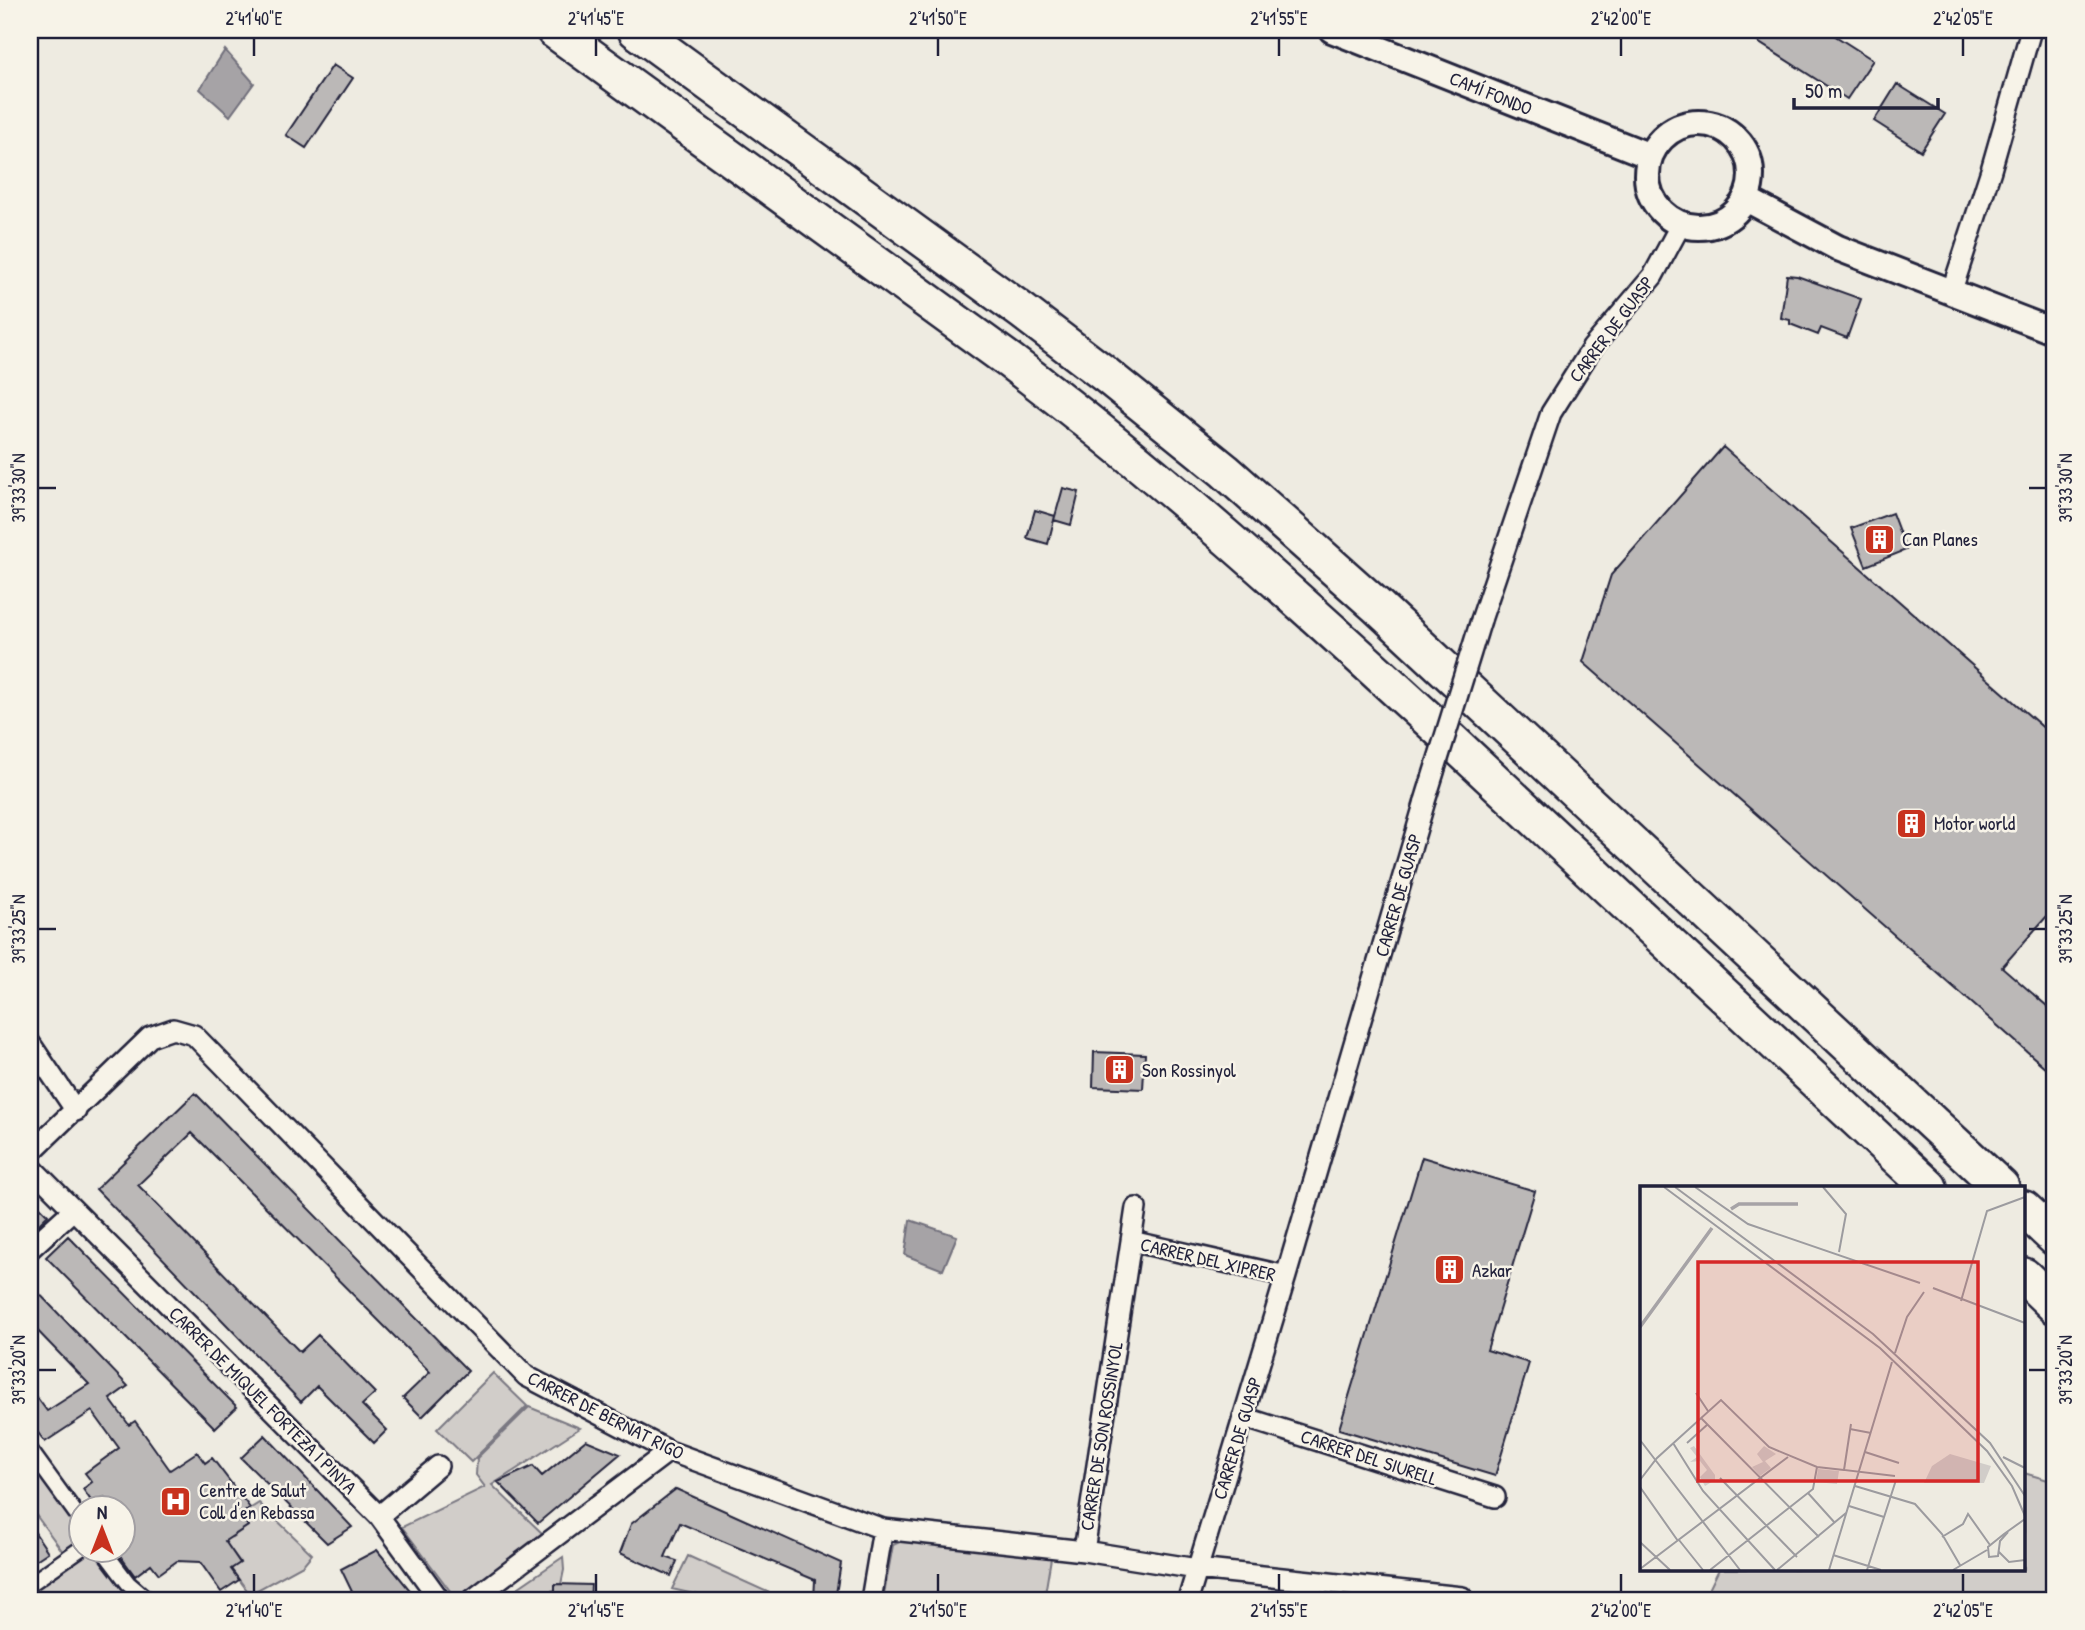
<svg xmlns="http://www.w3.org/2000/svg" width="2085" height="1630" font-family="'Patrick Hand',sans-serif">
<style>
.green{fill:#d1cdc9;stroke:#7a7882;stroke-width:2}
.water{fill:#a6a3a6;stroke:#716f7b;stroke-width:2}
.building{fill:#bbb8b7;stroke:#22223b;stroke-width:2}
.lines{fill:none;stroke-linecap:round;stroke-linejoin:round}
.pedestrian-casing{stroke:#22223b;stroke-width:19}
.minor-casing{stroke:#22223b;stroke-width:24}
.tertiary-casing{stroke:#22223b;stroke-width:30}
.motorway-casing{stroke:#22223b;stroke-width:40}
.pedestrian{stroke:#f7f3e8;stroke-width:14}
.minor{stroke:#f7f3e8;stroke-width:19}
.tertiary{stroke:#f7f3e8;stroke-width:24}
.motorway{stroke:#f7f3e8;stroke-width:35}
.minor-bridge-casing{stroke:#22223b;stroke-width:24;stroke-linecap:butt}
.minor-bridge{stroke:#f7f3e8;stroke-width:19}
.ticks{fill:none;stroke:#22223b;stroke-width:2.5}
.labels{text-anchor:middle;dominant-baseline:central;stroke-width:5;stroke-linejoin:round;paint-order:stroke}
.street-label{font-size:19px;fill:#22223b;stroke:#f7f3e8}
.poi-label{font-size:19px;fill:#22223b;stroke:#f7f3e8;text-anchor:start}
.inset-river{fill:none;stroke:#a6a3a6;stroke-width:3.5}
.inset-road{fill:none;stroke:#9c9b9f;stroke-width:2}
.view{fill:#d62828;fill-opacity:0.15;stroke:#d62828;stroke-width:3.5}
.inset-edge{fill:none;stroke:#22223b;stroke-width:3.5}
.neatline{fill:none;stroke:#22223b;stroke-width:2.5}
.ticks-label{font-size:18px;text-anchor:middle;fill:#22223b}
</style>
<rect width="100%" height="100%" fill="#eeebe1"/>
<filter id="ink" filterUnits="userSpaceOnUse"><feTurbulence type="fractalNoise" baseFrequency=".0143" numOctaves="2"/><feDisplacementMap in="SourceGraphic" scale="14" xChannelSelector="R" yChannelSelector="G"/><feConvolveMatrix kernelMatrix="1 2 1 2 8 2 1 2 1" color-interpolation-filters="sRGB"/></filter>
<g filter="url(#ink)">
<path class="green" d="M493 1373 527 1406 471 1462 437 1429Z
M529 1407 580 1428 492 1485 545 1536 462 1596H454L402 1527 485 1487 476 1475 477 1458Z
M30 1456 80 1525V1550H98L126 1586 121 1600H30V1589L63 1552 30 1507Z
M2024 1473 2055 1482V1600H1704L1719 1569H2024Z
M259 1503 312 1554 303 1565 250 1594 231 1569 240 1562 228 1546 219 1551 224 1525 232 1537 248 1526 240 1515Z
M902 1541 1051 1558 1044 1600H883L893 1545Z
M688 1556 772 1594 771 1600H720L672 1589Z
M563 1557 564 1570 560 1589 541 1593 531 1592 525 1600H500Z"/>
<path class="water" d="M225 50 254 83 230 116 200 89Z
M910 1220 957 1236 943 1270 905 1255Z"/>
<path class="building" d="M1739 30H1826L1873 60 1847 99Z
M333 65 353 78 306 148 286 135Z
M1897 84 1945 114 1921 151 1874 121Z
M1787 275 1797 276 1861 299 1847 338 1821 328 1818 335 1790 324V320L1781 318Z
M1723 447 2055 738V907L2002 967 2055 1013V1076L1583 662 1611 575Z
M1063 488 1079 492 1071 525 1054 520Z
M1035 510 1055 516 1048 544 1027 538Z
M1892 513 1906 550 1866 566 1851 528Z
M1094 1052 1145 1054 1143 1089 1093 1087Z
M195 1093 468 1371 422 1417 403 1398 430 1372 192 1133 138 1185 300 1352 318 1335 375 1393 362 1405 387 1430 374 1443 317 1386 301 1402 96 1189Z
M1422 1157 1535 1191 1487 1350 1529 1363 1495 1476 1339 1429Z
M30 1197 48 1215 30 1233Z
M68 1236 237 1407 215 1428 46 1257Z
M30 1284 128 1386 110 1399 129 1425 135 1421 170 1470 197 1452 205 1463 212 1458 250 1508 240 1515 248 1526 225 1541 240 1563 231 1569 239 1580 221 1592 200 1562 177 1561 159 1574 151 1564 135 1576 116 1550H122V1508H111L104 1498 94 1505 83 1489 92 1482 85 1473 119 1448 92 1411 45 1442 30 1422V1388L47 1411 89 1384 30 1323Z
M265 1435 352 1527 327 1543 241 1458Z
M586 1440 620 1454 538 1523 498 1482 533 1466 542 1476Z
M676 1489 841 1563 835 1600H814L815 1580 680 1523 665 1557 677 1561 671 1576 620 1553 631 1524Z
M30 1525 48 1552 30 1564Z
M377 1550 418 1600H356L341 1569Z
M555 1584 591 1585 590 1600H555Z"/>
<g class="lines">
<defs>
<path id="pedestrian" d="M30 1450 80 1519
M103 1550 128 1583 148 1600
M30 1584 80 1549"/>
<path id="minor" d="M1951 293 1991 170 2031 30
M1481 620 1551 413 1592 348 1653 276 1681 224
M30 1043 76 1111
M30 1153 150 1037 173 1029 194 1035 526 1376 669 1451 883 1529 1084 1551
M30 1166 379 1516 440 1600
M1136 1208 1084 1551 1197 1569 1462 1597
M1131 1241 1286 1276
M30 1249 73 1210
M1243 1417 1495 1497
M379 1516 438 1466
M472 1600 669 1451
M871 1600 883 1529
M1188 1600 1286 1276 1425 801"/>
<path id="tertiary" d="M1332 30 1650 156
M1647 175a52 52 0 1 1 104 0a52 52 0 1 1-104 0Z
M1746 199 1838 248 2055 332"/>
<path id="motorway" d="M554 30 1010 361C1161 475 1300 601 1439 729 1603 881 1766 1034 1929 1187
M636 30 1022 311 1106 375 1225 471 1378 607 2001 1187
M2024 1209 2055 1238
M2024 1276 2055 1306"/>
</defs>
<use href="#pedestrian" class="pedestrian-casing"/>
<use href="#minor" class="minor-casing"/>
<use href="#tertiary" class="tertiary-casing"/>
<use href="#motorway" class="motorway-casing"/>
<use href="#pedestrian" class="pedestrian"/>
<use href="#minor" class="minor"/>
<use href="#tertiary" class="tertiary"/>
<use href="#motorway" class="motorway"/>
<defs>
<path id="minor-bridge" d="M1425 801 1481 620"/>
</defs>
<use href="#minor-bridge" class="minor-bridge-casing"/>
<use href="#minor-bridge" class="minor-bridge"/>
</g>
</g>
<path class="ticks" d="M254 38V56M596 38V56M938 38V56M1279 38V56M1621 38V56M1963 38V56M38 488H56M2029 488H2046M38 929H56M2029 929H2046M38 1370H56M2029 1370H2046M254 1574V1592M596 1574V1592M938 1574V1592M1279 1574V1592M1621 1574V1592M1963 1574V1592"/>
<defs>
<symbol id="building-square" viewBox="-11 -11 22 22"><rect x="-9" y="-9" width="18" height="18" rx="4" fill="#c8321e" stroke="#f7f3e8"/><path d="M-4-6H4V6H1V3H-1V6H-4ZM-2.5-4.3h1.7v1.8h-1.7ZM.8-4.3h1.7v1.8H.8ZM-2.5-1h1.7V.8h-1.7ZM.8-1h1.7V.8H.8Z" fill="#fff"/></symbol>
<symbol id="hospital-square" viewBox="-11 -11 22 22"><rect x="-9" y="-9" width="18" height="18" rx="4" fill="#c8321e" stroke="#f7f3e8"/><path d="M-5-5h3v3.5h4V-5h3V5h-3V1.5h-4V5h-3Z" fill="#fff"/></symbol>
</defs>
<g fill-rule="evenodd">
<use href="#building-square" x="1862" y="522" width="35" height="35"/>
<use href="#building-square" x="1894" y="806" width="35" height="35"/>
<use href="#building-square" x="1102" y="1052" width="35" height="35"/>
<use href="#building-square" x="1432" y="1252" width="35" height="35"/>
<use href="#hospital-square" x="158" y="1484" width="35" height="35"/>
</g>
<g class="labels">
<g class="street-label">
<text transform="translate(1491 93) rotate(22)">CAMÍ FONDO</text>
<text transform="translate(1611 329) rotate(-53)">CARRER DE GUASP</text>
<text transform="translate(1398 895) rotate(-74)">CARRER DE GUASP</text>
<text transform="translate(1208 1259) rotate(13)">CARRER DEL XIPRER</text>
<text transform="translate(263 1400) rotate(45)">CARRER DE MIQUEL FORTEZA I PINYA</text>
<text transform="translate(606 1415) rotate(27)">CARRER DE BERNAT RIGO</text>
<text transform="translate(1101 1436) rotate(-81)">CARRER DE SON ROSSINYOL</text>
<text transform="translate(1237 1438) rotate(-73)">CARRER DE GUASP</text>
<text transform="translate(1369 1457) rotate(18)">CARRER DEL SIURELL</text>
</g>
<g class="poi-label">
<text x="1902" y="539">Can Planes</text>
<text x="1934" y="823">Motor world</text>
<text x="1142" y="1070">Son Rossinyol</text>
<text x="1472" y="1270">Azkar</text>
<text x="199" y="1490">Centre de Salut<tspan x="199" dy="22">Coll d'en Rebassa</tspan></text>
</g>
</g>
<g transform="translate(1640 1186)">
<rect width="385" height="385" fill="#eeebe1"/>
<path d="M54 260 75 289V294L65 300 60 291 67 284 60 275 50 276 57 271 50 262ZM124 260 136 268 125 275 131 282 120 290 112 281 123 276 117 268ZM310 268 351 280 344 297H284L292 280ZM178 283 199 285 197 298 176 296Z" fill="#d1cdc9"/>
<path class="inset-river" d="M91 23 99 18H158M0 141 72 42"/>
<path class="inset-road" d="M24 1 240 162 347 265 372 300 385 330M35 1 233 148 350 257 385 310M55 1 108 38 280 97M183 1 206 28 199 66M293 102 385 137M321 115 347 25 385 11M255 167 267 131 284 106M56 207 68 225M61 232 179 351M211 238 204 284 255 290M210 243 231 247M0 254 100 384M33 257 63 305 135 384M47 257 68 238M225 266 259 277M363 271 385 282M80 292 157 371M0 294 17 272 81 214 129 261 177 281 204 284M215 300 275 318 302 348 320 379M0 301 38 355M168 307 195 337M209 320 244 331M368 346 360 355 358 370 349 371 348 361 364 348 385 333M302 351 323 338 328 328 350 359M39 354 63 384M0 356 30 384M359 366 369 376 385 374M193 369 241 384M0 383 148 271M70 384 173 303 177 281M137 384 206 327M189 384 252 176M227 384 256 294M313 384 347 364"/>
<path class="view" d="M58 76H338V295H58Z"/>
<rect width="385" height="385" class="inset-edge"/>
</g>
<rect width="2085" height="1630" fill="none" stroke="#f7f3e8" stroke-width="77"/>
<g transform="translate(102 1529)"><circle r="33" fill="#f7f3e8" stroke="#a29fa3" stroke-width="2"/>
<path d="M0-5L12 26L0 18L-12 26Z" fill="#c8321e"/>
<text y="-10" font-size="19" font-weight="bold" text-anchor="middle" fill="#22223b">N</text>
</g>
<path d="M1794 98v10h144v-10" fill="none" stroke="#22223b" stroke-width="3.5"/>
<text x="1805" y="98" font-size="21" fill="#22223b" stroke="#f7f3e8" stroke-width="5" paint-order="stroke">50 m</text>
<rect x="38" y="38" width="2008" height="1554" class="neatline"/>
<g class="ticks-label">
<text x="254" y="25">2°41'40"E</text>
<text x="596" y="25">2°41'45"E</text>
<text x="938" y="25">2°41'50"E</text>
<text x="1279" y="25">2°41'55"E</text>
<text x="1621" y="25">2°42'00"E</text>
<text x="1963" y="25">2°42'05"E</text>
<text transform="translate(19 488) rotate(-90)" y="6">39°33'30"N</text>
<text transform="translate(2066 488) rotate(-90)" y="6">39°33'30"N</text>
<text transform="translate(19 929) rotate(-90)" y="6">39°33'25"N</text>
<text transform="translate(2066 929) rotate(-90)" y="6">39°33'25"N</text>
<text transform="translate(19 1370) rotate(-90)" y="6">39°33'20"N</text>
<text transform="translate(2066 1370) rotate(-90)" y="6">39°33'20"N</text>
<text x="254" y="1617">2°41'40"E</text>
<text x="596" y="1617">2°41'45"E</text>
<text x="938" y="1617">2°41'50"E</text>
<text x="1279" y="1617">2°41'55"E</text>
<text x="1621" y="1617">2°42'00"E</text>
<text x="1963" y="1617">2°42'05"E</text>
</g>
</svg>
